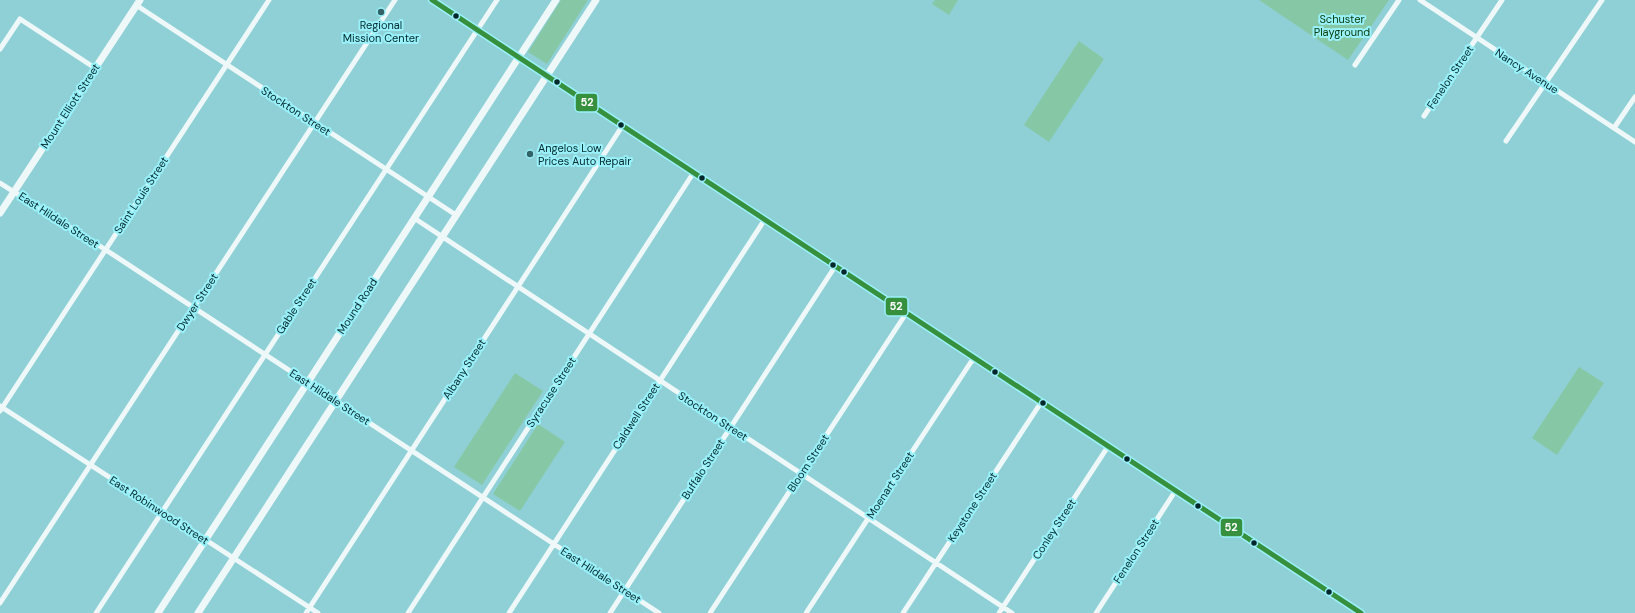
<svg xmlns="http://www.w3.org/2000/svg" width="1635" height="613" font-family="'DM Sans',sans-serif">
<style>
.green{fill:#86c8a6}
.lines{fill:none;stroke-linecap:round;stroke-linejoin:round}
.street{stroke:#eef8f9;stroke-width:5}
.secondary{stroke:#eef8f9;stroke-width:7}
.bus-1-casing{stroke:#99f1fa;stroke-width:8}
.bus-1{stroke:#36903d;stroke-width:5}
.poi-dot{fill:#326367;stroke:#99f1fa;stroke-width:1.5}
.bus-dot{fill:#00282b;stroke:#99f1fa;stroke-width:1.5}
.labels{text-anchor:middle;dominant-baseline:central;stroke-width:4;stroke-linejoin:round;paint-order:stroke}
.park-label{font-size:11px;fill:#063a0a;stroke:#99f1fa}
.poi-label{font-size:11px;fill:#00282b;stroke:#99f1fa}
.street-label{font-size:11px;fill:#00282b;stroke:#99f1fa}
.line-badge{stroke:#99f1fa;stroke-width:1.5}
.badge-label{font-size:11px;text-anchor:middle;font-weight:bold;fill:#fff}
</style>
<rect width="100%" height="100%" fill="#8fd0d6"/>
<path class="green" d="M561 0H588L547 64 528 52Z
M935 0H958L949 15 932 4Z
M1259 0H1389L1348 60Z
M1079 41 1104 59 1049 142 1024 125Z
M1579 367 1604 383 1557 455 1532 438Z
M515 373 543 391 482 485 454 467Z
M538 424 565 442 520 511 493 494Z"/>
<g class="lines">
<path class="street" d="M1420 0 1635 142
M136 5 456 215
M0 49 20 19 95 68
M1355 65 1399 0
M1424 116 1502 0
M1614 128 1635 97
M1506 141 1602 0
M0 183 106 250 659 613
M414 218 1012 613
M0 406 318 613
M0 411 269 0
M0 603 395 0
M96 613 497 0
M306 613 623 125
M408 613 694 172
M509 613 765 219
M610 613 836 265
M710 613 907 312
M806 613 971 362 976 358
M903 613 1042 401
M999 613 1109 445
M1096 613 1176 490"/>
<path class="secondary" d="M432 0 1361 613
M0 213 140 0
M158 613 556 0
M198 613 596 0"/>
<defs>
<path id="bus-1" d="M432 0 1361 613"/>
</defs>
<use href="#bus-1" class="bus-1-casing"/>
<use href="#bus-1" class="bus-1"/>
</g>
<g class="poi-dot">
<circle cx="381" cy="12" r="4"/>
<circle cx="530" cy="154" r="4"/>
</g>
<g class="bus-dot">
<circle cx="456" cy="16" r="3.5"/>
<circle cx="557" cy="82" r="3.5"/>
<circle cx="621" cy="125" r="3.5"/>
<circle cx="702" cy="178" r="3.5"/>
<circle cx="833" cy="265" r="3.5"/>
<circle cx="844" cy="272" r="3.5"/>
<circle cx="995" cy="372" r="3.5"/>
<circle cx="1043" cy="403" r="3.5"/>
<circle cx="1127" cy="459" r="3.5"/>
<circle cx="1198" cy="506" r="3.5"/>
<circle cx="1254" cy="543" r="3.5"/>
<circle cx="1329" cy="592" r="3.5"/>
</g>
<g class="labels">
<g class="park-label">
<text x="1342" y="19">Schuster<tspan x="1342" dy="13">Playground</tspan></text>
</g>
<g class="poi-label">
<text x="381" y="25">Regional<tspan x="381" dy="13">Mission Center</tspan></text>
<text x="538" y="148" text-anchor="start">Angelos Low<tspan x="538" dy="13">Prices Auto Repair</tspan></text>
</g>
<g class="street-label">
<text transform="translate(1527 71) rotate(33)">Nancy Avenue</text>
<text transform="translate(1450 77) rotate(-56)">Fenelon Street</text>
<text transform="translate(70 106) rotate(-57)">Mount Elliott Street</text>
<text transform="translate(296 111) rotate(33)">Stockton Street</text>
<text transform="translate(141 195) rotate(-57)">Saint Louis Street</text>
<text transform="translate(59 220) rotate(33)">East Hildale Street</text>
<text transform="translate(197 302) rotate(-57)">Dwyer Street</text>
<text transform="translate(296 306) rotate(-57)">Gable Street</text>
<text transform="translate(357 306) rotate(-57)">Mound Road</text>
<text transform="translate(464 369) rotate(-57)">Albany Street</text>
<text transform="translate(551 392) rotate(-57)">Syracuse Street</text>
<text transform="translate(330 397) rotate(33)">East Hildale Street</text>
<text transform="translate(636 416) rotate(-57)">Caldwell Street</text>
<text transform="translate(713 416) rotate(33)">Stockton Street</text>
<text transform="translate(808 463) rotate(-57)">Bloom Street</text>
<text transform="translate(703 469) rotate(-57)">Buffalo Street</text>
<text transform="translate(890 485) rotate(-57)">Moenart Street</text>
<text transform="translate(972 507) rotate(-57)">Keystone Street</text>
<text transform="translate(159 510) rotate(33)">East Robinwood Street</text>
<text transform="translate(1054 529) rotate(-57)">Conley Street</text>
<text transform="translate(1136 551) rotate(-57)">Fenelon Street</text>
<text transform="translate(601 575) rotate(33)">East Hildale Street</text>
</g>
</g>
<g class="line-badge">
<rect x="575" y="93" width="23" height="19" rx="4" fill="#36903d"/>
<rect x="885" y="297" width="23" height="19" rx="4" fill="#36903d"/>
<rect x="1220" y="518" width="23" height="19" rx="4" fill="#36903d"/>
</g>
<g class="badge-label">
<text x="587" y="106">52</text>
<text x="896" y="310">52</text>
<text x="1231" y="531">52</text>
</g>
</svg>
